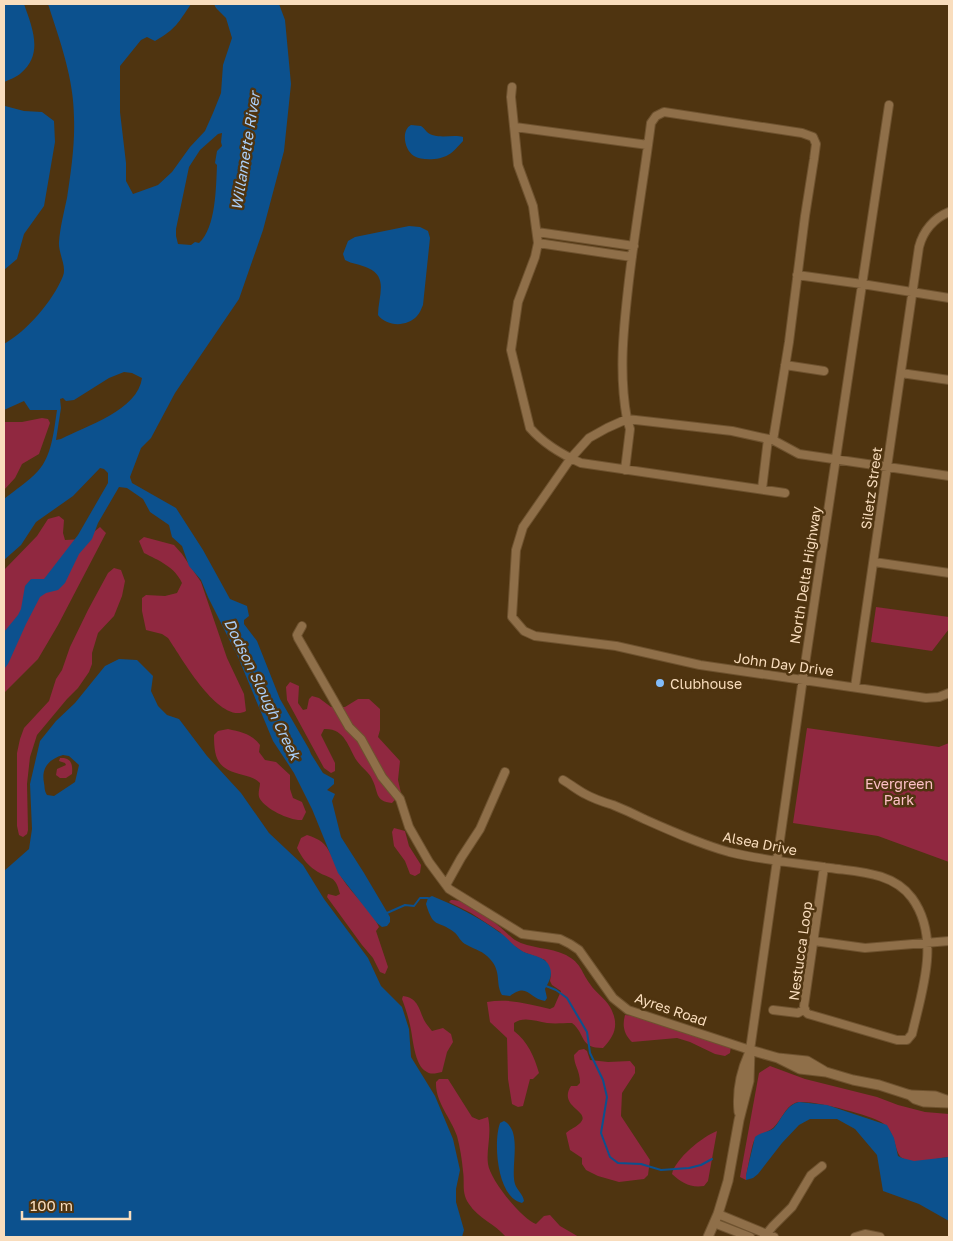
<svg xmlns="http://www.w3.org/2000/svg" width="953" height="1241" font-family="'Golos Text',sans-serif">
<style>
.green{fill:#902840}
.water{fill:#0c518e;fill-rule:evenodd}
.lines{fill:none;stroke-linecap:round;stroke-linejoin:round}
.stream{stroke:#0c518e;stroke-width:2}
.minor-casing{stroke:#6e522f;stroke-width:10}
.tertiary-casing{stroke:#6e522f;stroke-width:11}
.minor{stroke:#8f6f49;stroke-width:8}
.tertiary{stroke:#8f6f49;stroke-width:9}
.poi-dot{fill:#82bcfa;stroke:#4f3410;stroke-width:2}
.labels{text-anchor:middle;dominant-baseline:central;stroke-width:5;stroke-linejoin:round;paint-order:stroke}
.street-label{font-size:14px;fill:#f9ddbd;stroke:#4f3410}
.poi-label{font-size:14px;fill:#f9ddbd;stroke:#4f3410;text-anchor:start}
.park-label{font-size:14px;fill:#fec0c7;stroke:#4f3410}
.water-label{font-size:15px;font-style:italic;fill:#aacff9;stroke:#4f3410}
</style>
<rect width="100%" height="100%" fill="#4f3410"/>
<path class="green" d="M42 418 48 419 50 423 39 454 22 464 15 478 4 490V422H22Z
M59 516 64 520 63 533 65 540 85 539 100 527 106 533 58 625 38 659 4 693V570L37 536 48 519Z
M144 537 174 545 182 554 201 582 227 658 244 694 246 711C219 726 180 655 168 638L162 634 146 630 142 611V598L146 595 165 596 177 593 182 583C175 567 158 560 144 553L139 541Z
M114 568 121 570 125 581 122 596 114 616 98 633 92 653V664L89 672 78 688 67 699 37 735 30 757 27 784 28 830 27 834 23 837 19 835 17 826V753L20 739 24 728 49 701 56 679 62 670 70 647 88 610 108 573Z
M876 607 949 617V629L932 651 871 642Z
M290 682 299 686 298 703 303 710 307 709 309 699 312 696 319 698 331 707H345L358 699H369L380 709V730L378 737 400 761 398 780 401 793 392 803C374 801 379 792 372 779 369 772 362 768 357 761 348 747 345 728 324 729L321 735 335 763V771L331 773 324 768 287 700 286 687Z
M807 728 939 747 949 743V862L878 836 793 823Z
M228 729C241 732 252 734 260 745L259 752 265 760 276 762 290 775V789L293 798 302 802 306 812 302 820C290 821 266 809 260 799 257 794 260 788 260 783 255 778 250 777 243 775 218 769 214 760 214 735L218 731Z
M60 758C71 757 73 764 72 774L66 778H60L56 775 57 769 66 765 65 763 59 761Z
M394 828 405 831 409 846 421 865 420 873 415 876 410 874 405 861 394 846 392 832Z
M307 835C313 837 319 839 324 844 332 853 336 867 342 878 353 896 371 908 379 927L376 931 388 967 385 974 380 972 373 958 362 945 327 897 328 894 336 896 340 894C335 873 329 880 315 870 307 865 301 856 297 848L301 838Z
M451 900C466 899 489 918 500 927 505 931 510 937 515 940 530 949 550 947 566 955 582 964 580 970 590 984 595 992 605 998 610 1007 619 1023 616 1035 603 1048 579 1048 586 1034 572 1023 564 1023 555 1024 547 1023 536 1021 523 1016 514 1023V1031C528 1042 534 1056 539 1073L533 1079H530L523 1106 518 1107 512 1104 508 1079 507 1038 490 1022 487 1002C508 998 529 1004 550 1009L554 1007 561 991 552 985 550 981 551 974 545 960 523 952 507 941 500 932 471 913 449 902Z
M403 996C418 998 419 1009 424 1020 426 1024 429 1027 432 1031L443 1028 451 1034 453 1042 447 1052 442 1072C437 1073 431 1075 427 1072 414 1066 413 1037 410 1025 408 1016 405 1007 402 999Z
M625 1015 636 1016 731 1046 730 1053 725 1056 715 1054 690 1042 677 1038 632 1042C624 1034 622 1026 625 1015Z
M584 1049 587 1051 590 1060 608 1062 630 1061 635 1067V1073L622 1093 621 1116 650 1160 648 1175 644 1179 619 1182 598 1176 586 1170 582 1164V1158L570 1150 566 1133C570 1129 575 1128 579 1124 594 1111 557 1108 571 1086H577L580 1083C580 1070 574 1066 574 1055L579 1050Z
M770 1066 805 1079 877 1097 898 1105 925 1112 949 1114V1157C936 1158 916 1165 904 1159 893 1155 898 1132 881 1122 869 1115 807 1098 795 1103 785 1107 781 1121 773 1128 767 1133 758 1134 754 1141 752 1144 747 1172 746 1178V1180L740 1177 759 1073Z
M439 1079H448L472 1117 479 1120 488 1117C492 1135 486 1149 488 1164 490 1180 522 1219 536 1224L544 1216 550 1215 560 1226 579 1237H506C495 1224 478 1218 469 1204 461 1192 465 1184 463 1171 462 1160 460 1147 457 1136 451 1118 435 1102 436 1082Z
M717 1131 708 1181 704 1186C690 1188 682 1183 672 1174 675 1159 703 1136 717 1131Z"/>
<path class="water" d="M4 4H24C32 27 44 54 21 73 17 77 9 80 4 82Z
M48 4H191C178 23 176 29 155 41L147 37 141 40 120 66V112L126 163V181L133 194 158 185 172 172 190 147 205 131 213 113 221 93 223 65 232 38 226 18 216 8 214 4H279L285 20 291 84 284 151 263 230 239 299 175 393 151 438 141 448 130 477 132 483 176 508 203 550 230 599 247 606 249 616 244 620V624L257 641 280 699 309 749 311 754 323 773 334 779V784L327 790 335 794 332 801 341 837 364 873 390 917V922L387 926 382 927 377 923 338 873 312 809 294 773 273 741 238 657 208 597 201 580 189 566 182 546 172 537 169 525 150 512 143 499 127 488 119 487 98 523 92 539 79 554 65 583 58 590 46 593 40 597 26 624 8 664 4 669V632L18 615 21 609 25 586 31 579H44L78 535 108 483V473L104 469 100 468 73 496 36 522 21 545 4 560V499C15 490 28 482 38 471 52 456 54 430 57 410H30L24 401 4 410V344C27 331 53 301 63 276 67 266 58 253 59 242 60 228 64 212 67 198 71 172 75 144 74 118 74 79 60 41 48 4ZM222 133 221 142 222 146 217 151 215 163 217 165C216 187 216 228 199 243L195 242 191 245 178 244 176 236V229L189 167 200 150 218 134ZM124 372 132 373 142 378C138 410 86 426 61 439L56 440 61 408 60 399 63 398 66 401 74 400 109 378Z
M5 106 24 111 42 112 54 121 55 142 44 206 24 234 17 259 4 270Z
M411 125 421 126C424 128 425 130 427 132 436 140 453 134 463 137V141C458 146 454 152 448 155 440 160 422 161 414 156 404 150 401 130 411 125Z
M409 226 420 227 428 231 430 238 423 305C421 309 420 313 417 316 407 327 387 327 378 315 378 297 389 277 368 268 360 264 352 264 345 260L343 254 348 241 355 237Z
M119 659 137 660 153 676 151 691 158 706 167 715 179 719 207 756 241 793 269 833 303 865 324 899 368 958 381 986 402 1007 409 1029 411 1057 435 1096 453 1139 460 1170 456 1189V1202L464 1230 462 1237H4V871L29 849 32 829 30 784 40 741 56 721 75 703 105 666ZM63 755 69 756 79 765 75 782 54 796 47 795C44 790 45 788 44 783 41 768 49 759 63 755Z
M432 896C456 906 477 916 499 932 507 937 512 945 522 951 531 956 547 956 550 968 553 976 548 983 545 989L547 998 545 1001C529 999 528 982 510 996L502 995C495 983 502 972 490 959 483 951 476 950 467 945 460 942 459 936 454 932 437 919 434 930 426 904L428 898Z
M799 1102 827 1105 887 1125 894 1138 898 1156 902 1158 914 1161 949 1157V1221L919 1204 883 1191 877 1155 855 1129 837 1119H810L799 1125 782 1143 758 1174 753 1178 746 1180V1175L755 1137C761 1132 769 1132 774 1128 782 1119 786 1105 799 1102Z
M504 1121C523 1131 510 1167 515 1184 517 1190 523 1194 524 1201L522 1203C497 1198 493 1142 500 1123Z"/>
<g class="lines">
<path class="stream" d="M387 913 405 905 414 906 420 898H428
M546 986 556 990 567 998 587 1032 590 1053 603 1080 607 1097 601 1133 610 1157 618 1163 641 1164 661 1170 689 1168 701 1165 712 1159"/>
<defs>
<path id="minor" d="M512 87 511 97 518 165 533 206 538 243 535 257 518 302 511 350 530 428C543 443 563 455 581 463L785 493
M515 127 648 145
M537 232 634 246
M538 243 632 257
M797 275 862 284 949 298
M785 365 824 371
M901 373 949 380
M773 440 789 342 805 216 814 159 816 144 813 137 802 133 664 112 656 116 651 123C644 178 634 234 628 289 623 333 619 375 627 419L732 431 773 440 799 454 949 476
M625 470 630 429 627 419 607 428 589 438 571 458 523 527 516 550 512 617 524 631 535 636 616 646 700 665 926 698 939 697 949 693
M762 489 768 439
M874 562 949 573
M302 626 297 635 298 638 349 727 361 739 382 777 400 799 409 827 429 862 449 889 522 934 560 939 570 944 579 950 613 998 628 1010 750 1050 804 671 889 105
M855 687 919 247C923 231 934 218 949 212
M563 780C570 784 577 790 585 794 594 799 603 802 613 805 623 809 634 814 644 819 671 831 700 844 729 852 761 860 796 863 830 868 858 872 893 872 912 898 941 938 922 991 912 1034L907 1040H897L808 1014 805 1011 804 1006 824 867
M446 885 461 858 480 829 505 772
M814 941 865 948 949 941
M773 1010 798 1013 805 1009
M718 1214 774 1237
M714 1223 750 1237
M764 1237 773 1226 792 1207 811 1175 822 1166
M855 1237 865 1234 880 1237"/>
<path id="tertiary" d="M750 1050 778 1058 807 1061 824 1071
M778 1058 800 1069 826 1072 853 1080 879 1085 910 1095 915 1099 924 1102 949 1103
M911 1095 935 1096 949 1101
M739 1112C737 1093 741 1072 749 1054
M708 1237 718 1214 728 1181 739 1120 749 1081 750 1050"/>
</defs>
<use href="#minor" class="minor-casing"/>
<use href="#tertiary" class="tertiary-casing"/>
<use href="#minor" class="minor"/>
<use href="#tertiary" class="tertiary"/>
</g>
<circle class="poi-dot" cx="660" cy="683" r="5"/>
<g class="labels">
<g class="street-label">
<text transform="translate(871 488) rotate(-82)">Siletz Street</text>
<text transform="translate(805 575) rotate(-81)">North Delta Highway</text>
<text transform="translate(784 664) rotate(8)">John Day Drive</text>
<text transform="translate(760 843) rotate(11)">Alsea Drive</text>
<text transform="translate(800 951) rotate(-82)">Nestucca Loop</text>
<text transform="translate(671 1009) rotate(19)">Ayres Road</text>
</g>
<g class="poi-label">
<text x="670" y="683">Clubhouse</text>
</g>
<g class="park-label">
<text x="899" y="783">Evergreen<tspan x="899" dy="16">Park</tspan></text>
</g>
<g class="water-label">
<text transform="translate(245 151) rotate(-81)">Willamette River</text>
<text transform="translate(263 689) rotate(64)">Dodson Slough Creek</text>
</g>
</g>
<rect width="953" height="1241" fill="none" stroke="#f9ddbd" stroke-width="10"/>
<path d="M22 1211v8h108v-8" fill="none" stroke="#f9ddbd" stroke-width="2.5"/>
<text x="30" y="1211" font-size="15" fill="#f9ddbd" stroke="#4f3410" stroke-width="4" paint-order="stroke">100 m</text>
</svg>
